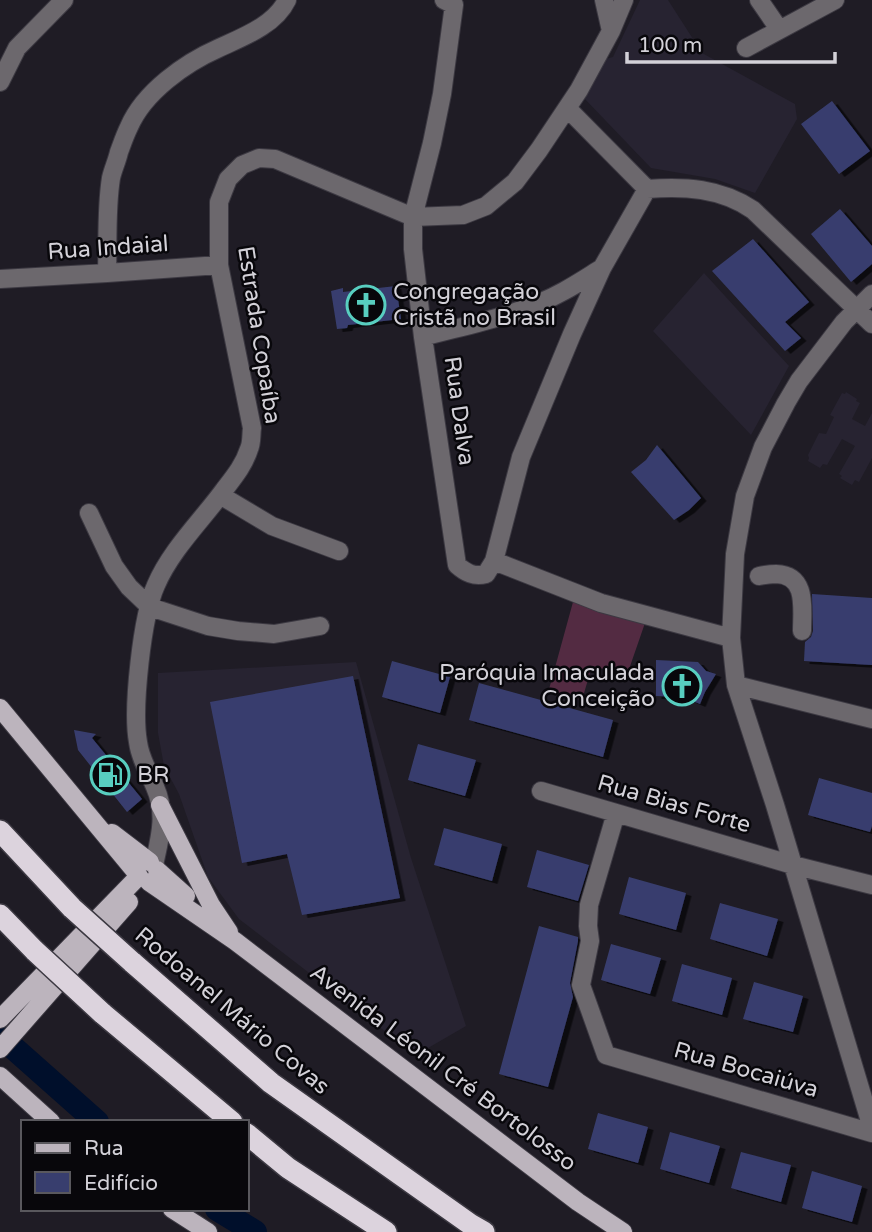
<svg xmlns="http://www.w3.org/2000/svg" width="872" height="1232" font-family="'Varela Round',sans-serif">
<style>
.built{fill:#272331}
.green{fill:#532b42}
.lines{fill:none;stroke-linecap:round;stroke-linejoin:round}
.river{stroke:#000f2b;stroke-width:24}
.building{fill:#383e6e;filter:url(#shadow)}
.minor-casing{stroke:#3c3942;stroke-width:20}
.major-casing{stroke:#3c3942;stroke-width:20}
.highway-casing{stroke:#3c3942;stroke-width:24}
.minor{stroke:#6c686d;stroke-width:18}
.major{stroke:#bcb4bd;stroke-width:18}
.highway{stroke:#dcd3dd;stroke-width:21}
.highway-bridge-casing{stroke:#3c3942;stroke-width:24;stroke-linecap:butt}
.highway-bridge{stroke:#dcd3dd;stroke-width:21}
.labels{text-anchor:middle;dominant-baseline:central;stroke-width:5;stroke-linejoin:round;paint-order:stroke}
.street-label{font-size:23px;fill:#d3d1d8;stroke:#08070b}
.poi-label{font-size:23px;fill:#d3d1d8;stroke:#08070b;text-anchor:start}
</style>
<defs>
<filter id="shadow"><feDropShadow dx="5.5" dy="3" stdDeviation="0" flood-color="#0009"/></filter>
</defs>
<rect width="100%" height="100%" fill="#1f1c25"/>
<path class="built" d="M640 0H668L702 53 795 104 797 119 755 193 715 179 651 168 583 97 606 59 613 57Z
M704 273 789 366 751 435 653 331Z
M846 392 857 399 856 401 860 403 852 419 865 426 872 413V458L859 482 855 480 852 485 840 478 842 476 839 474 855 446 842 439 827 465 823 464 820 468 808 461 809 458 808 455 819 433 826 434 834 417 830 415 842 393 845 394Z
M356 662 411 858 466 1026 416 1055 239 919 208 877 179 794 164 766 158 733V673Z"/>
<path class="green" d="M573 602 645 623 627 675 592 666 582 700 548 693Z"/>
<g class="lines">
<path class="river" d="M0 1036 97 1122
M217 1209 255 1232"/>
</g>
<path class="building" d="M832 101 870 151 839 174 801 124Z
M840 209 872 246V264L851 282 811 234Z
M753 239 809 302 785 322 801 338 785 351 712 271Z
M396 286 401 319 348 325 347 328 337 329 331 291 343 288V292Z
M657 445 701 498 689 510 674 520 631 472 646 460Z
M812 594 872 598V665L804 661 805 642 811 637 813 631Z
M656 660 698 662 706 671 716 674 705 692 700 704 683 697 656 696Z
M392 661 450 677 440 713 382 697Z
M353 676 400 898 302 915 287 854 242 863 210 702Z
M479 683 613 720 603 757 469 720Z
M74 730 96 734 92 738 142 799 127 812 78 750Z
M418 744 476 760 465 796 408 780Z
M819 778 872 793V826L870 832 808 815Z
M444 828 502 844 492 881 434 865Z
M537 850 589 865 578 901 527 887Z
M629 877 686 893 676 930 619 914Z
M720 903 778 919 767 956 710 939Z
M539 926 578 937V941L570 983 573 997 548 1087 499 1074Z
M611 944 661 958 650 994 601 980Z
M682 964 732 978 722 1015 672 1001Z
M754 982 803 996 793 1032 743 1019Z
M598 1113 648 1127 638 1163 588 1149Z
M670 1132 720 1146 709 1183 660 1169Z
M741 1152 791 1165 781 1202 731 1188Z
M812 1171 862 1186 852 1222 802 1208Z"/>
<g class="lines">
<defs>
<path id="minor" d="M444 0 454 5 442 94 432 143 413 217V249L423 337 457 565C466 573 474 577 486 574L494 561 521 457 572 334 602 268 647 189
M604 0 611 31
M759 0 779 29
M746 48 835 0
M0 82 17 48 64 0
M567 108 647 189
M647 189C684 186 721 188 753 210L872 324
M107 273C108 241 106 209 111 178 113 169 117 161 119 152 122 144 125 135 129 127 144 92 185 63 219 48 243 37 275 25 287 0
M0 279 107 273 219 265
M872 294 844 322 799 381 786 403 763 447 745 496 735 554 731 638 736 685 775 805 872 1128
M423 337C471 324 521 315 564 291 577 284 589 276 602 268
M220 495 272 526 339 551
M89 513 114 566 129 587 150 607 208 626 238 631 274 634 320 626
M494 561 601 603 731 638
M759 576C764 575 771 574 776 574 808 575 802 609 802 631
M736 685 872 719
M541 791 793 865 872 885
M616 813 589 905 588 926 590 941 581 985 606 1055 872 1133
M154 865C160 837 167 814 155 787 149 772 140 759 138 742 132 709 142 616 156 585 171 550 202 520 224 490 234 477 244 465 249 449 252 443 251 435 252 428L219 265V202L228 179 242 165 259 158 275 159 413 217 463 215 486 206 515 182 539 150 579 90 611 31 624 0"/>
<path id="major" d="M0 708 139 876 0 1019
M160 805 211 905 229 932
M112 833 150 862
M157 870 186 896
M149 882 235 941 578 1202 623 1232
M0 1049 129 902
M0 1076 51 1122
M172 1209 208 1232"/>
<path id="highway" d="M0 831 72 908
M0 915 35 951
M132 962 271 1083 470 1224 484 1232
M102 1013 232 1122
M247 1134 288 1168 386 1232"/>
</defs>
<use href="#minor" class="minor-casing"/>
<use href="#major" class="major-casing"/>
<use href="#highway" class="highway-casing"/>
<use href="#minor" class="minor"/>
<use href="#major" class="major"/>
<use href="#highway" class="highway"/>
<defs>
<path id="highway-bridge" d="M72 908 132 962
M35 951 102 1013"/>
</defs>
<use href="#highway-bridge" class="highway-bridge-casing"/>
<use href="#highway-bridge" class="highway-bridge"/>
</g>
<defs>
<symbol id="church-ring" viewBox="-11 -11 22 22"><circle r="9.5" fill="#08070b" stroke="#58cec0" stroke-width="1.5"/><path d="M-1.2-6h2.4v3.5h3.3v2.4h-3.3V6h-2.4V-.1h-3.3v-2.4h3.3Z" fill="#58cec0"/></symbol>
<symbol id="fuel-ring" viewBox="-11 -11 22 22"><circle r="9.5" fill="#08070b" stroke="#58cec0" stroke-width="1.5"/><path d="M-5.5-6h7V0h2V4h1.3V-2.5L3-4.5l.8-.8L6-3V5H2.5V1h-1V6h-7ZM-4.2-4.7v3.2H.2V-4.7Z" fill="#58cec0"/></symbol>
</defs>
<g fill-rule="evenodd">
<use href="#church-ring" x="344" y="283" width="44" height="44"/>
<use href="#church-ring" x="660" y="664" width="44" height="44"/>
<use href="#fuel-ring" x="88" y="753" width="44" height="44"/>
</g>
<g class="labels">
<g class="street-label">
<text transform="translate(108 248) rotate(-4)">Rua Indaial</text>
<text transform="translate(259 335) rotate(81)">Estrada Copaíba</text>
<text transform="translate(459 411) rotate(82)">Rua Dalva</text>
<text transform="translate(674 804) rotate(16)">Rua Bias Forte</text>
<text transform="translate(232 1011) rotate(40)">Rodoanel Mário Covas</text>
<text transform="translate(443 1068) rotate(37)">Avenida Léonil Cré Bortolosso</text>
<text transform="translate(746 1070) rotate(16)">Rua Bocaiúva</text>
</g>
<g class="poi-label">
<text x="393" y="292">Congregação<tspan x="393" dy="26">Cristã no Brasil</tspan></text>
<text x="655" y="673" text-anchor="end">Paróquia Imaculada<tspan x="655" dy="26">Conceição</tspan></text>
<text x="137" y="775">BR</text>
</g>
</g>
<rect x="21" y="1120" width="228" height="91" fill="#08070b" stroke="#59585d" stroke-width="2"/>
<rect x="35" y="1143" width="35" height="10" fill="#bcb4bd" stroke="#59585d" stroke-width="2"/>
<text x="84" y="1155" font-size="21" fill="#d3d1d8">Rua</text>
<rect x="35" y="1172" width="35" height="21" fill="#383e6e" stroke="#59585d" stroke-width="2"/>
<text x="84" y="1190" font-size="21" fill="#d3d1d8">Edifício</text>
<path d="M627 52v10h208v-10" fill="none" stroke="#d3d1d8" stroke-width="3.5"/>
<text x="638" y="52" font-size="21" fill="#d3d1d8" stroke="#08070b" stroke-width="5" paint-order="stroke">100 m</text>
</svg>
